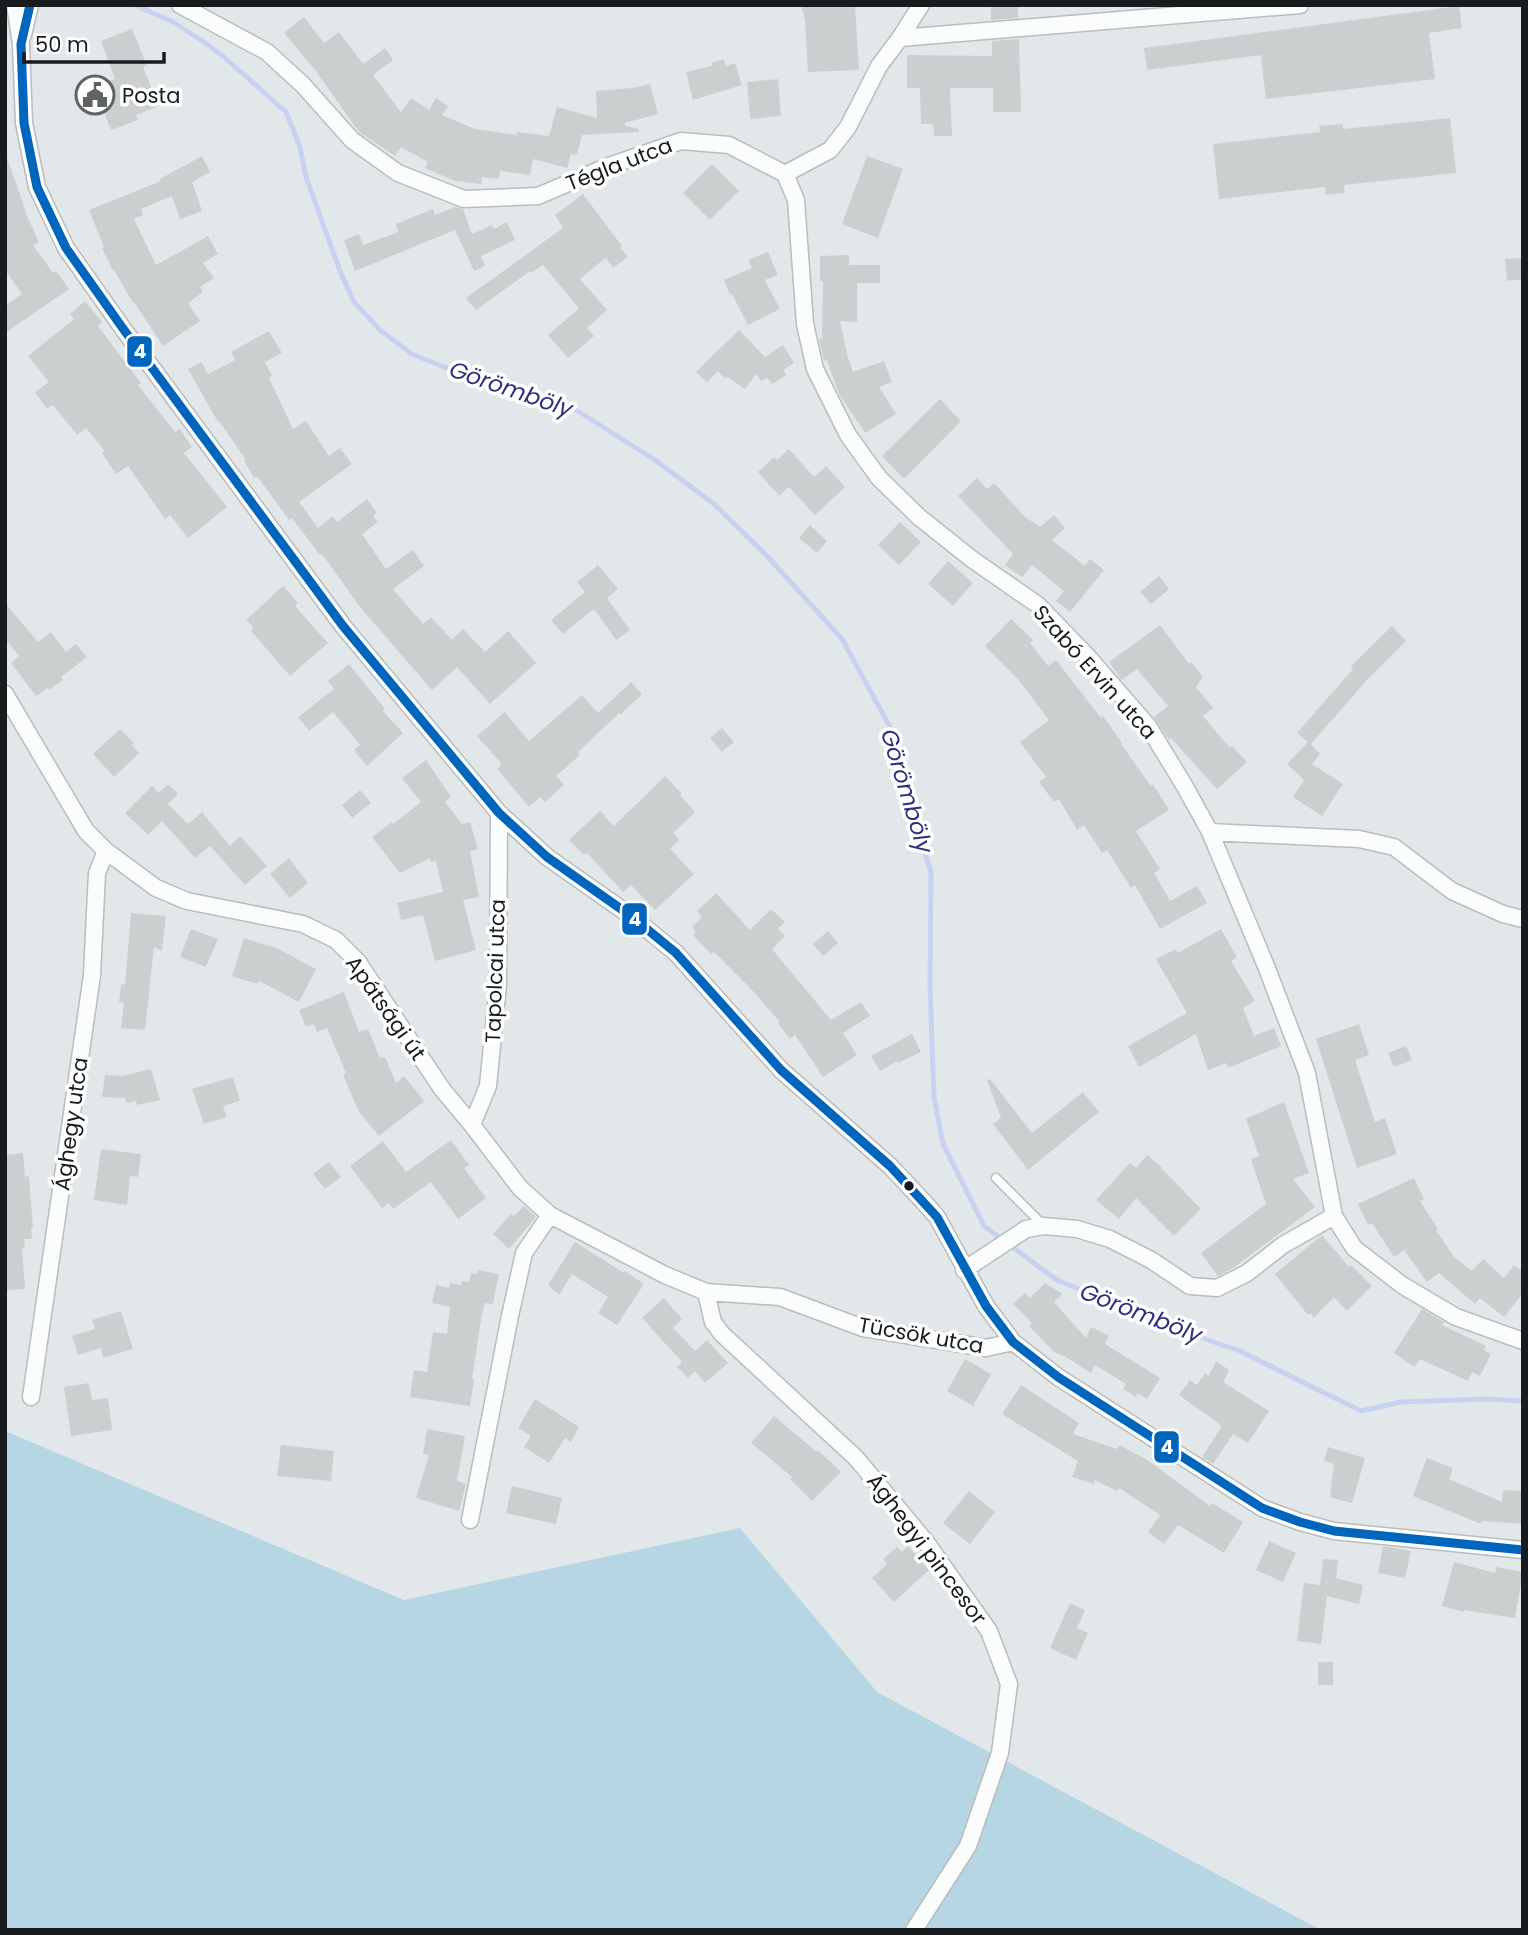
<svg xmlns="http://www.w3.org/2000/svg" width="1528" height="1935" font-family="Poppins,sans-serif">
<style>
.green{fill:#b5d6e2}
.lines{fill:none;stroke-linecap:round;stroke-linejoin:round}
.stream{stroke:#c8d2f0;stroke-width:5}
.building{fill:#cbcfd0}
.lane-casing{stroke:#b8bdbe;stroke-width:11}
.street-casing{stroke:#b8bdbe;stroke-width:19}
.lane{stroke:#fbfcfc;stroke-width:8}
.street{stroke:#fbfcfc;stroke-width:16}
.bus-1-casing{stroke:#fff;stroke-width:14}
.bus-1{stroke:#0065bd;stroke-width:9}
.bus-dot{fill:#191c1e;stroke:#fff;stroke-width:2.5}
.labels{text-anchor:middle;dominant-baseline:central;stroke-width:7;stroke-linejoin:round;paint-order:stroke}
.poi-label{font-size:21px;fill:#191c1e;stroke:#fff;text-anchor:start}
.street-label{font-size:21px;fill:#191c1e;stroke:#fff}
.water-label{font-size:23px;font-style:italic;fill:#2c3181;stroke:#fff}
.line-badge{stroke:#fff;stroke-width:2.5}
.badge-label{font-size:19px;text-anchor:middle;font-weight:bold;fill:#fff}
</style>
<rect width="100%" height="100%" fill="#e2e8ea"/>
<path class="green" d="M5 1431 404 1600 740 1528 877 1692 1321 1930H5Z"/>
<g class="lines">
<path class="stream" d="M135 5 173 22 201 40 224 57 286 112 300 147 306 177 340 271 354 302 381 331 412 354 456 372 505 384 570 406 655 460 714 504 767 556 842 639 890 727 916 824 931 872 930 985 934 1097 943 1144 984 1226 1057 1280 1173 1328 1240 1351 1361 1411 1401 1402 1487 1399 1523 1401"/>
</g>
<path class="building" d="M801 5H855L859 70 808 72 805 20Z
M991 5H1018V18L991 20Z
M1459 6 1462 28 1429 33 1435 79 1266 99 1261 55 1147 70 1144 48Z
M304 17 324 43 339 32 363 64 385 48 393 60 373 75 401 112 411 98 429 110 436 98 448 106 442 115 475 129 517 135V132L549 136 557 107 597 118 596 91 633 88 650 84 658 114 625 123V126L639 129V132L582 135 577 155 571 154 567 168 533 159 530 175 500 171 499 179 482 177 481 184 455 181 425 168 428 162 401 147 395 156 359 132 315 70 284 33Z
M132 29 147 66 143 67 159 106 136 115 138 120 111 130 98 97 112 92 108 81 115 79 101 41Z
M1019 39 1021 112H993V88H950L952 136H934L933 124H921L920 88H907V55L992 56V41Z
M724 59 726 66 735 63 742 85 693 100 686 72 712 66 711 63Z
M778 79 781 116 750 119 747 82Z
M1450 118 1456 173 1344 185 1345 193 1326 195 1325 187 1219 199 1213 144 1320 132 1319 126 1343 124V129Z
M202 156 210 172 192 182 202 211 180 219 172 196 141 209 143 215 134 219 156 265 208 236 218 254 203 263 214 278 200 287 203 292 188 303 200 321 163 346 134 302 133 303 114 270 113 271 102 248 104 247 89 210 161 181 160 179Z
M867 156 903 169 878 238 842 224Z
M5 158H7L26 211 25 212 39 242 33 245 53 273 56 271 69 289 5 333V306L22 294 5 270Z
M712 164 739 191 710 220 683 193Z
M583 194 622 246 620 248 628 257 613 268 606 258 604 259 580 279 607 310 587 328 594 336 568 358 548 335 579 308 543 265 531 273 530 271 476 310 466 298 563 228 555 215Z
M455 207 463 209 472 234 492 225 494 229 507 222 515 240 481 256 485 266 474 271 455 230 355 271 344 240 359 234 363 245 398 232 396 224 433 209 435 215Z
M768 252 778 275 765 280 780 309 748 325 732 294 730 295 724 280 752 268 748 260Z
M849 255V265H880V283H857V322L840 321 848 358 853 372 884 361 892 382 879 387 896 414 865 433 839 394 827 360 824 361 819 339 822 338 823 281H820V256Z
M1521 258 1523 279 1507 281 1505 259Z
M85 301 102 322 98 326 141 383 138 385 175 432 180 429 192 447 184 453 227 507 188 538 170 515 165 519 128 466 116 474 102 453 105 451 86 428 77 435 53 405 47 409 35 392 49 382 28 356 74 319 70 314Z
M739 330 765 357 783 345 794 363 783 370 786 375 772 384 767 378 761 381 756 374 745 389 727 377 725 379 718 371 707 382 696 372Z
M269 331 282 353 265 362 272 376 269 378 293 429 306 421 329 456 340 448 352 464 299 502 318 528 333 516 337 522 367 499 377 513 373 516 378 522 362 534 386 569 413 550 424 566 393 589 423 624 431 617 452 640 463 629 485 652 508 631 536 663 490 704 457 667 432 690 360 607 322 554 320 555 292 518 289 520 257 476 254 478 244 461 246 460 219 421 218 422 188 369 201 362 208 374 235 360 231 352Z
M940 399 961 421 904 479 882 456Z
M789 449 814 477 826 466 845 487 815 515 789 487 779 496 758 472 774 457 777 460Z
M977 478 987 489 994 483 1025 517 1040 527 1054 515 1065 528 1052 540 1085 566 1090 559 1104 570 1070 612 1056 601 1064 591 1032 565 1022 577 1005 565 1013 554 958 496Z
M900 522 921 542 899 565 878 545Z
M810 525 827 541 817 553 799 538Z
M948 561 973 583 953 606 928 584Z
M598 565 618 589 607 598 630 630 616 640 594 609 563 634 551 620 585 592 577 582Z
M1159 576 1169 589 1151 604 1140 592Z
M283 586 298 603 295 606 328 643 290 676 251 631 254 628 246 620Z
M5 603 38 642 51 632 66 652 76 644 87 657 61 677 63 680 49 690 48 688 36 696 11 663 19 656 5 639Z
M1011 619 1033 640 1030 643 1048 666 1056 660 1101 718 1103 716 1122 743 1121 744 1151 786 1153 784 1169 810 1136 831 1160 869 1154 873 1170 901 1197 886 1207 903 1160 929 1135 885 1131 888 1107 850 1102 853 1084 825 1077 830 1059 799 1054 802 1039 782 1046 777 1020 742 1049 720 1017 678 985 646Z
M1160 625 1189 664 1191 662 1203 677 1196 687 1213 708 1203 716 1230 748 1232 746 1247 762 1217 789 1171 738 1169 740 1154 717 1168 706 1137 669 1122 680 1109 662Z
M1392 626 1406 641 1366 681 1311 744 1320 754 1312 764 1343 784 1322 816 1293 797 1304 780 1287 764 1308 742 1297 733 1353 669 1351 666Z
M349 664 385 709 383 711 403 733 367 766 354 750 360 745 333 712 309 731 298 717 334 689 328 681Z
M631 682 642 694 620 715 619 713 578 752 580 755 556 776 564 785 545 802 540 797 529 807 497 769 502 764 477 736 505 712 529 741 582 695 598 713Z
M722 728 734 742 722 752 710 738Z
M120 729 134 743 132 745 139 753 114 777 93 754Z
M426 760 451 797 445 802 462 824 470 822 478 849 470 851 479 897 463 900 476 950 435 961 423 915 401 920 397 903 443 892 436 861 431 862 430 858 400 873 372 837 392 822 393 824 421 802 402 778Z
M665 776 682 794 680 795 695 812 673 833 679 840 670 849 694 874 655 910 631 885 623 892 587 853 584 855 569 840 600 811 614 826Z
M168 784 178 794 168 804 188 824 202 812 230 846 240 836 267 866 245 885 210 846 195 858 162 821 148 835 125 813 152 786 159 793Z
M360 790 371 803 352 818 342 805Z
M289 858 308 883 290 898 270 874Z
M716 893 750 930 771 909 785 922 778 929 785 936 772 949 831 1020 861 1002 870 1016 843 1033 857 1055 823 1077 795 1035 790 1039 778 1023 779 1021 752 990 714 952 711 954 693 935 696 932 692 927 702 917 697 911Z
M131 913 166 916 162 951 154 947 145 1030 121 1028 124 1003 119 1002 121 984 125 985Z
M191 929 218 939 206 967 180 957Z
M1221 929 1237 957 1231 961 1255 1001 1243 1008 1254 1036 1274 1028 1281 1046 1228 1068 1226 1063 1208 1070 1196 1034 1139 1067 1128 1046 1187 1013 1156 959 1176 949 1178 953Z
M828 931 838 943 823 956 813 944Z
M244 938 276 948 316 969 299 1002 259 981 258 984 232 976Z
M344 992 359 1032 368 1029 380 1058 385 1057 396 1083 404 1076 424 1101 379 1136 359 1112 343 1075 346 1073 327 1028 317 1032 314 1024 306 1027 299 1010Z
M1359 1024 1369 1055 1355 1060 1375 1122 1385 1118 1397 1154 1357 1168 1316 1039Z
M912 1034 921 1052 898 1063 897 1061 880 1071 871 1056Z
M1406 1046 1412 1060 1394 1067 1388 1053Z
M151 1069 160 1100 137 1105 136 1101 127 1103 125 1098 102 1097 105 1075 123 1076Z
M233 1077 240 1101 223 1106 227 1117 204 1124 192 1089Z
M990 1079 1032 1133 1083 1092 1099 1112 1028 1170 993 1124 1001 1118 987 1080Z
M1284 1102 1309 1173 1293 1179 1315 1207 1233 1268 1218 1276 1201 1253 1266 1204 1251 1159 1259 1156 1246 1119Z
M451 1140 469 1165 464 1168 486 1198 458 1219 431 1182 393 1209 389 1203 382 1208 350 1166 383 1141 406 1172Z
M101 1149 141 1154 138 1177 130 1176 127 1205 94 1200Z
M23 1153 25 1177 29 1176 33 1228H31L32 1239H24L25 1247 22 1248 25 1289 5 1290V1155Z
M1147 1155 1162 1167 1161 1168 1201 1209 1174 1236 1136 1198 1119 1219 1096 1200 1130 1163 1136 1168Z
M329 1162 341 1177 325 1189 313 1174Z
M1414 1178 1424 1199 1420 1201 1438 1229 1436 1230 1454 1257 1472 1271 1483 1259 1504 1278 1514 1265 1523 1272V1293L1504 1317 1480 1298 1475 1304 1439 1273 1427 1282 1404 1250 1394 1257 1372 1223 1368 1225 1358 1204Z
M524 1206 536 1217 509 1249 493 1234 511 1214 514 1216Z
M1322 1235 1349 1267 1351 1265 1372 1286 1347 1311 1334 1297 1314 1318 1310 1313 1308 1315 1275 1274Z
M575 1242 624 1273 625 1271 644 1284 617 1325 598 1313 608 1297 572 1274 559 1295 548 1285Z
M478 1270 499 1274 493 1304 485 1303 482 1313 472 1379H474L470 1406 410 1397 414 1370 427 1372 433 1332 447 1334 450 1307 432 1303 436 1285 449 1288 450 1283 461 1285 462 1281 469 1282 471 1273 477 1274Z
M1045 1283 1063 1294 1054 1302 1086 1338 1091 1327 1109 1336 1105 1344 1160 1378 1147 1399 1138 1393 1136 1397 1123 1389 1126 1384 1095 1365 1091 1373 1066 1357 1054 1352 1029 1326 1032 1323 1013 1304 1025 1293 1030 1298Z
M664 1298 682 1319 673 1328 695 1351 707 1340 728 1363 705 1383 695 1371 688 1378 677 1367 682 1362 642 1318Z
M1422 1309 1444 1322 1442 1325 1486 1346 1484 1350 1491 1354 1480 1376 1472 1372 1468 1381 1420 1359 1414 1367 1394 1353Z
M121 1311 133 1349 103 1358 101 1348 78 1355 72 1336 95 1329 92 1320Z
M965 1359 991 1374 973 1406 947 1391Z
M1216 1361 1229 1370 1223 1382 1269 1411 1248 1443 1233 1434 1213 1464 1202 1457 1222 1426 1179 1395 1190 1380 1197 1385 1205 1373 1209 1376Z
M89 1383 92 1400 108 1398 112 1430 71 1436 64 1387Z
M1021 1385 1079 1423 1073 1434 1117 1449 1119 1445 1146 1459 1210 1506 1212 1503 1243 1522 1224 1553 1178 1525 1164 1544 1148 1532 1160 1515 1119 1488 1117 1491 1095 1480 1094 1484 1072 1477 1078 1461 1002 1414Z
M535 1399 579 1427 571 1442 565 1438 549 1463 524 1447 531 1436 518 1428Z
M774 1416 817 1452 818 1450 841 1472 812 1501 790 1479 792 1477 751 1443Z
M427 1429 465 1436 457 1481 466 1484 459 1511 416 1498 429 1455 423 1454Z
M281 1445 334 1451 331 1481 277 1476Z
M1328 1447 1365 1458 1352 1503 1330 1497 1334 1464 1324 1461Z
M1427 1458 1453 1468 1449 1479 1502 1502 1503 1490 1523 1491V1524L1482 1521 1481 1524 1413 1496Z
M512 1486 562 1498 556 1524 506 1513Z
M969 1491 995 1512 970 1544 943 1523Z
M1269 1541 1296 1553 1283 1582 1256 1570Z
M908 1546 929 1570 894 1602 872 1578 887 1564 883 1559 897 1547 902 1552Z
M1383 1546 1411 1551 1405 1578 1378 1573Z
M1323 1559 1338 1560 1336 1578 1363 1585 1359 1604 1327 1596 1321 1644 1297 1641 1304 1583 1320 1585Z
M1454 1562 1495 1573 1496 1567 1523 1572 1515 1618 1464 1610V1612L1442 1606Z
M1070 1603 1085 1610 1077 1628 1088 1633 1076 1660 1050 1648Z
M1318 1662H1333V1685H1318Z"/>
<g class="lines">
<defs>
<path id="lane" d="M996 1178 1044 1226"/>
<path id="street" d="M15 5 21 44 24 123 37 187 66 248 124 330 343 626 499 813 547 857 631 916 676 953 781 1070 890 1166 923 1201 937 1217 986 1306 1013 1342 1058 1377 1262 1508 1300 1522 1334 1531 1523 1550
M180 5 267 52 303 85 352 140 398 173 464 199 538 196 606 167 681 141 729 145 785 174
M23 35 30 5
M900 38 921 5
M785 174 796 200 805 324 815 369 848 435 879 478 919 517 973 560 1038 605 1088 657 1148 726 1184 785 1210 832 1359 839 1394 847 1452 891 1503 914 1523 919
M785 174 830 150 848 127 879 66 900 38 1300 5
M5 694 86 831 106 851 156 888 187 901 303 924 336 940 358 962 442 1089 472 1125 520 1188 550 1215 665 1275 706 1292 780 1297 863 1328 986 1348 1013 1342
M1210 832 1266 966 1307 1073 1334 1216
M472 1125 488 1086 498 985 499 813
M964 1270 1026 1229 1044 1226 1077 1229 1110 1239 1151 1260 1190 1286 1217 1288 1247 1273 1283 1245 1334 1216 1354 1248 1402 1285 1456 1317 1523 1341
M706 1292 713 1322 722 1334 856 1458 926 1542 989 1631 1009 1684 1000 1753 968 1846 914 1930
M31 1397 92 975 97 873 106 851
M470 1520 510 1316 524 1253 550 1215"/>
</defs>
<use href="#lane" class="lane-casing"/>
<use href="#street" class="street-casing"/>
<use href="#lane" class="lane"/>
<use href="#street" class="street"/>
<defs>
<path id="bus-1" d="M30 5 21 44 24 123 37 187 66 248 124 330 343 626 499 813 547 857 631 916 676 953 781 1070 890 1166 937 1217 986 1306 1013 1342 1058 1377 1262 1508 1300 1522 1334 1531 1523 1550"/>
</defs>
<use href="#bus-1" class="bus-1-casing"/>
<use href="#bus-1" class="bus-1"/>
</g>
<defs>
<symbol id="civic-ring" viewBox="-11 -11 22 22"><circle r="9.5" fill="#fff" stroke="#5f6365" stroke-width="1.5"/><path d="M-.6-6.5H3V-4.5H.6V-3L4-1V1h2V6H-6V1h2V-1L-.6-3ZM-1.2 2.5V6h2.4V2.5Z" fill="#5f6365"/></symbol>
</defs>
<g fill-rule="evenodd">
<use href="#civic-ring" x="73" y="73" width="44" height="44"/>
</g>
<circle class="bus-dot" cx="909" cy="1186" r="6"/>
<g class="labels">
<g class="poi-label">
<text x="122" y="95">Posta</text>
</g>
<g class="street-label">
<text transform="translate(619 164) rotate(-21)">Tégla utca</text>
<text transform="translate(1095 672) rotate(48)">Szabó Ervin utca</text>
<text transform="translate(495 971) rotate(-88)">Tapolcai utca</text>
<text transform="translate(386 1008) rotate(55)">Apátsági út</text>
<text transform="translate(71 1124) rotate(-82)">Ághegy utca</text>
<text transform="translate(921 1335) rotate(10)">Tücsök utca</text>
<text transform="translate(927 1549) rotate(53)">Ághegyi pincesor</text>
</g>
<g class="water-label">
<text transform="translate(511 389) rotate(19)">Görömböly</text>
<text transform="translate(907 791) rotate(73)">Görömböly</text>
<text transform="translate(1141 1313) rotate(21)">Görömböly</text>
</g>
</g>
<g class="line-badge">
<rect x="126" y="335" width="27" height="33" rx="7" fill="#0065bd"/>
<rect x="621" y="902" width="27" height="34" rx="7" fill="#0065bd"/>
<rect x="1153" y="1430" width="27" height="34" rx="7" fill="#0065bd"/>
</g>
<g class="badge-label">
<text x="140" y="358">4</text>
<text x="635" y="926">4</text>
<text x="1167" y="1454">4</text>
</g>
<rect width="1528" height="1935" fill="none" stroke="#191c1e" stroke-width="14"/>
<path d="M24 52v10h140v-10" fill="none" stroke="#191c1e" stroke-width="3.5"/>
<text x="35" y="52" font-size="21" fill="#191c1e" stroke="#ffffff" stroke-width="5" paint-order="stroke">50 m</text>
</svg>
